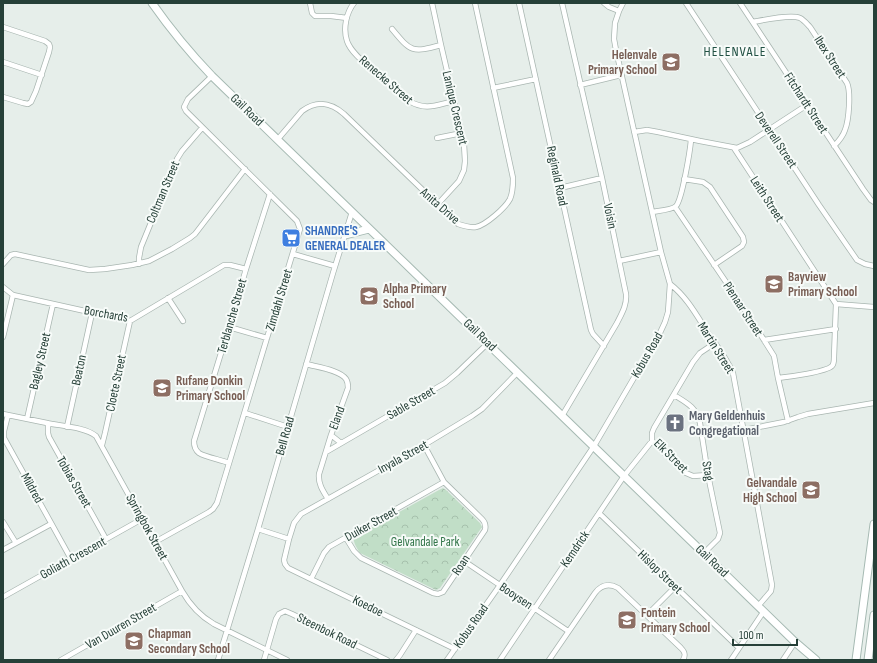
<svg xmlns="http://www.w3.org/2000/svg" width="877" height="663" font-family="'Sofia Sans Condensed',sans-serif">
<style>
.forest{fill:url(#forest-crowns)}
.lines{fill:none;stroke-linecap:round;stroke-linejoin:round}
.street-casing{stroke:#a9b6b1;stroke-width:6}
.secondary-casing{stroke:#a5b9b2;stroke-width:9}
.street{stroke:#fff;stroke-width:4.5}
.secondary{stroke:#fff;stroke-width:7}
.labels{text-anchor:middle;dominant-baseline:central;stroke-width:4;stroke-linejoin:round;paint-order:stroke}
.education-label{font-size:13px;font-weight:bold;fill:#785e54;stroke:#f7fbf9;text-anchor:start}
.street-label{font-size:13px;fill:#264038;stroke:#f7fbf9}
.shop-label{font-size:13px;font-weight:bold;fill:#366cbe;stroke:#f7fbf9;text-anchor:start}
.worship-label{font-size:13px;font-weight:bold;fill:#5b616d;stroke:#f7fbf9;text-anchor:start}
.park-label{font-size:13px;fill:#327549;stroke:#f7fbf9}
.neighbourhood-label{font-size:14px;letter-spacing:1px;fill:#225144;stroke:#f7fbf9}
</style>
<defs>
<pattern id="forest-crowns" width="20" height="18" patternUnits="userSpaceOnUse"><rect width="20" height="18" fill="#c1dec7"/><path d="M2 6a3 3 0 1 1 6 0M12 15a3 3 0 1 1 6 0" fill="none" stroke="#a6c0ac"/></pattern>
</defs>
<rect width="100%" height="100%" fill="#e6eeea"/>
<path class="forest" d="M443 488 446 490 480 523 482 527 440 588 436 590 360 553C357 548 353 543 354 537L439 490Z"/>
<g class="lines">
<defs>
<path id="street" d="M310 3 312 13 315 16H331L347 18
M354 3C346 13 343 29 347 41 351 53 367 65 376 73 387 82 398 92 409 101 426 111 436 105 454 101
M432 3 441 45 464 144 465 161 464 170 459 181 437 205
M519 3 591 330 593 334 604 346
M562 3 602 178 626 294C627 305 622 313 617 323L562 416
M604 3 609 7 619 11
M686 3 819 205 857 260 865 264 874 266
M740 3 863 189 871 200 874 202
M753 22C764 20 790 14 800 18 804 20 807 24 810 27L847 83C851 92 849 120 845 130 843 136 839 141 834 146
M3 27 45 41 49 44 50 47 49 52 36 91 31 102 28 104 23 103 3 97
M392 29C411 52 412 53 441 45
M3 62 42 75
M580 85 621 75
M493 88 536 79
M634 132 647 130 658 132 700 141 737 148 750 142 807 105
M437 138 462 133
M278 139 302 111C317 100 330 102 344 114L458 224C464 226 470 228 476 227 486 225 505 208 510 199 513 192 513 185 513 178L475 3
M734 148 836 304 874 307
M684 179 703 182 710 187 743 237 744 242 742 246 714 265
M560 188 602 178
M675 207 745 310 774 356 778 378 788 421
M652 212C657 211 672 210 676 206 682 200 690 151 691 140
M293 254 335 266
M619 261 661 252
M3 264 11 255 15 254 89 270 105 269 132 265 149 261 172 249 190 238 195 234 245 169
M139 264V258L141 247 177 159 182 151 202 128
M670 284C687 297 697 316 708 333 717 346 727 359 733 373L772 585 771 591 759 605
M3 287 13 295 130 321 224 265H230L246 269
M168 298 183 321
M229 327 267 338
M3 337 13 295
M764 340 836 329
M306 364C317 367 340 370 346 379 348 382 348 385 348 388L331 435 319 474C318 484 323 491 328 499
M778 378C788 377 826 372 832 366 834 364 834 360 834 357L836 304
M674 395C687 403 696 407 700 423L708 475 720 533 718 539 704 553
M245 413 288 427
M3 414C18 417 32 420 47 423 61 426 85 427 96 436L182 591C190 605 200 616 214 624L287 660
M8 415 4 431V438L71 559
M27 419 53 304
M48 424V433L49 437 106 539
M67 427 92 313
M744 430 784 422 798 417 808 414 874 403
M331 435 341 443
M102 445 105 433 130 321
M326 452 445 383 457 373 488 343
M229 463C222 460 205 457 199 453 195 450 194 446 194 441L229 327 246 269 270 194
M708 475 693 476 686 473 652 441V433L654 428 693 362 700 353 715 343
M599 513 739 648
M3 522 16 543
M258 529 289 539
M346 538 354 551 361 558 433 593 438 594 443 592 485 530C486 526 485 522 482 519L444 482 424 445
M155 542 209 512 213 509 217 503 300 229 297 221 186 111 184 107 188 99 212 76
M3 550 51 524
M464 561 568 631
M311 579 324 553 329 547 444 482
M3 597 142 519
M647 615 675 587
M455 649 288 568 285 564 284 560 289 539 294 523 301 514 424 445 472 416 482 409 518 372
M61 660 182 591
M218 660 258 529 333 273 352 212
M264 660 276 619 279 614 285 611 292 614 387 660
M396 660 400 655 416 630
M447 660 500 585 594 446 659 335 665 322 668 312 670 284 661 252 616 50 614 39 615 23 619 11 623 3
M500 660 624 476 652 441
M549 660 595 593C601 585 609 583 618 588L681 648C685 652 686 655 683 660
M731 660 764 611
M783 660 795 642"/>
<path id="secondary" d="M152 3C171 30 189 52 212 76L795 642 816 660
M345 235 369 229
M856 660 874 524
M868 660 874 615"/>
</defs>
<use href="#street" class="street-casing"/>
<use href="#secondary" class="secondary-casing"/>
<use href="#street" class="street"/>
<use href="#secondary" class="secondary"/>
</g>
<defs>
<symbol id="school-square" viewBox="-11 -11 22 22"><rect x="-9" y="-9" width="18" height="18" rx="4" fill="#8d6e63" stroke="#f7fbf9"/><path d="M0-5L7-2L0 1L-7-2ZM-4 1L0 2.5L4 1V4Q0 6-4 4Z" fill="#fff"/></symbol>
<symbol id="supermarket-square" viewBox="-11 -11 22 22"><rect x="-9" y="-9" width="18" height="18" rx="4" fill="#3f7fe0" stroke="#f7fbf9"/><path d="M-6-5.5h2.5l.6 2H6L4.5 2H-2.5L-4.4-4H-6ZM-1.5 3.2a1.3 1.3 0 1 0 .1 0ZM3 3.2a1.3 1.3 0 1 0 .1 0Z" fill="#fff"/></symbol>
<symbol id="church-square" viewBox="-11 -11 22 22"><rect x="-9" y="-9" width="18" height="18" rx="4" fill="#6b7280" stroke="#f7fbf9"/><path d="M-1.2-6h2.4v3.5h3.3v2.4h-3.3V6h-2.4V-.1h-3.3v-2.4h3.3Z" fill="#fff"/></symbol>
</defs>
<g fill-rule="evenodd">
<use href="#school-square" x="660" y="51" width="22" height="22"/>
<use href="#supermarket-square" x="280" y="227" width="22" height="22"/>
<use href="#school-square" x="763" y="273" width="22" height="22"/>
<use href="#school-square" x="358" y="285" width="22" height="22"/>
<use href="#school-square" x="151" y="377" width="22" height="22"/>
<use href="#church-square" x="664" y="412" width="22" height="22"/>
<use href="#school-square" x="800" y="479" width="22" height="22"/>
<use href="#school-square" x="616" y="609" width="22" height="22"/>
<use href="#school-square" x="123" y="630" width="22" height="22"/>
</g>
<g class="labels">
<g class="education-label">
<text x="657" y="55" text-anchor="end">Helenvale<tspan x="657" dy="15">Primary School</tspan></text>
<text x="788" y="277">Bayview<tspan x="788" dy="15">Primary School</tspan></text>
<text x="383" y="289">Alpha Primary<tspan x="383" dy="15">School</tspan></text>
<text x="176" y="381">Rufane Donkin<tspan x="176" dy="15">Primary School</tspan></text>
<text x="797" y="483" text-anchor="end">Gelvandale<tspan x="797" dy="15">High School</tspan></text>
<text x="641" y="613">Fontein<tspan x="641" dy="15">Primary School</tspan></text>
<text x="148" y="634">Chapman<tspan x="148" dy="15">Secondary School</tspan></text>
</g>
<g class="street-label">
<text transform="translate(830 57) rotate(57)">Ibex Street</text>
<text transform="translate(386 80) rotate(41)">Renecke Street</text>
<text transform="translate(806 103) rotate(57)">Fitchardt Street</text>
<text transform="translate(455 108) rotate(77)">Lanique Crescent</text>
<text transform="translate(247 110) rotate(44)">Gail Road</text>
<text transform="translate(776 140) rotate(56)">Deverell Street</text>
<text transform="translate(557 176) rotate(78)">Reginald Road</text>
<text transform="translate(163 192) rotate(-67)">Coltman Street</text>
<text transform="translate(767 199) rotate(57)">Leith Street</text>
<text transform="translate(440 206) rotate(41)">Anita Drive</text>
<text transform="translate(610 216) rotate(78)">Voisin</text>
<text transform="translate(279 300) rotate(-73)">Zimdahl Street</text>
<text transform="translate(743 309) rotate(57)">Pienaar Street</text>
<text transform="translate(106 314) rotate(10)">Borchards</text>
<text transform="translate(232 316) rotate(-74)">Terblanche Street</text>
<text transform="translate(480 335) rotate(44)">Gail Road</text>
<text transform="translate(716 348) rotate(58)">Martin Street</text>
<text transform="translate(647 355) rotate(-60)">Kobus Road</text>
<text transform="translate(40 361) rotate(-77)">Bagley Street</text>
<text transform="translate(79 370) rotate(-78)">Beaton</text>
<text transform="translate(116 383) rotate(-78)">Cloete Street</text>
<text transform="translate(411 403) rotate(-30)">Sable Street</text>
<text transform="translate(337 418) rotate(-70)">Eland</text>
<text transform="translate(285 436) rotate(-74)">Bell Road</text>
<text transform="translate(671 456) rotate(45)">Elk Street</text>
<text transform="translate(403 457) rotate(-29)">Inyala Street</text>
<text transform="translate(708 471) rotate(80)">Stag</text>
<text transform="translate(74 482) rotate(60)">Tobias Street</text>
<text transform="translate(32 488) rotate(61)">Mildred</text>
<text transform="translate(371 524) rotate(-29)">Duiker Street</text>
<text transform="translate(147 527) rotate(61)">Springbok Street</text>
<text transform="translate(575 549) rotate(-56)">Kemdrick</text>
<text transform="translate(73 558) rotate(-29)">Goliath Crescent</text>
<text transform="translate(712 561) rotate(44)">Gail Road</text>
<text transform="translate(461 565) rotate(-56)">Roan</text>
<text transform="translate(660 572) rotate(44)">Hislop Street</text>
<text transform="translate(516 596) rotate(34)">Booysen</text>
<text transform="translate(368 606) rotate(26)">Koedoe</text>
<text transform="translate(121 626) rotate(-30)">Van Duuren Street</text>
<text transform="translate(471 626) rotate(-55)">Kobus Road</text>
<text transform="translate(327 631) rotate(26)">Steenbok Road</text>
</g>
<g class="shop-label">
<text x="305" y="231">SHANDRE'S<tspan x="305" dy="15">GENERAL DEALER</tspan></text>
</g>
<g class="worship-label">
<text x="689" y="416">Mary Geldenhuis<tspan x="689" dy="15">Congregational</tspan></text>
</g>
<g class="park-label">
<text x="425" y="542">Gelvandale Park</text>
</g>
<g class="neighbourhood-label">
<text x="735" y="51">HELENVALE</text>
</g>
</g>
<rect width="877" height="663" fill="none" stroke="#264038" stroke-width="8"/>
<path d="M733 639v6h64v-6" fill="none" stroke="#264038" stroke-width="2"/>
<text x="739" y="639" font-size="12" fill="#264038" stroke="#f7fbf9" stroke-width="3" paint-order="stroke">100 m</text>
</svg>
